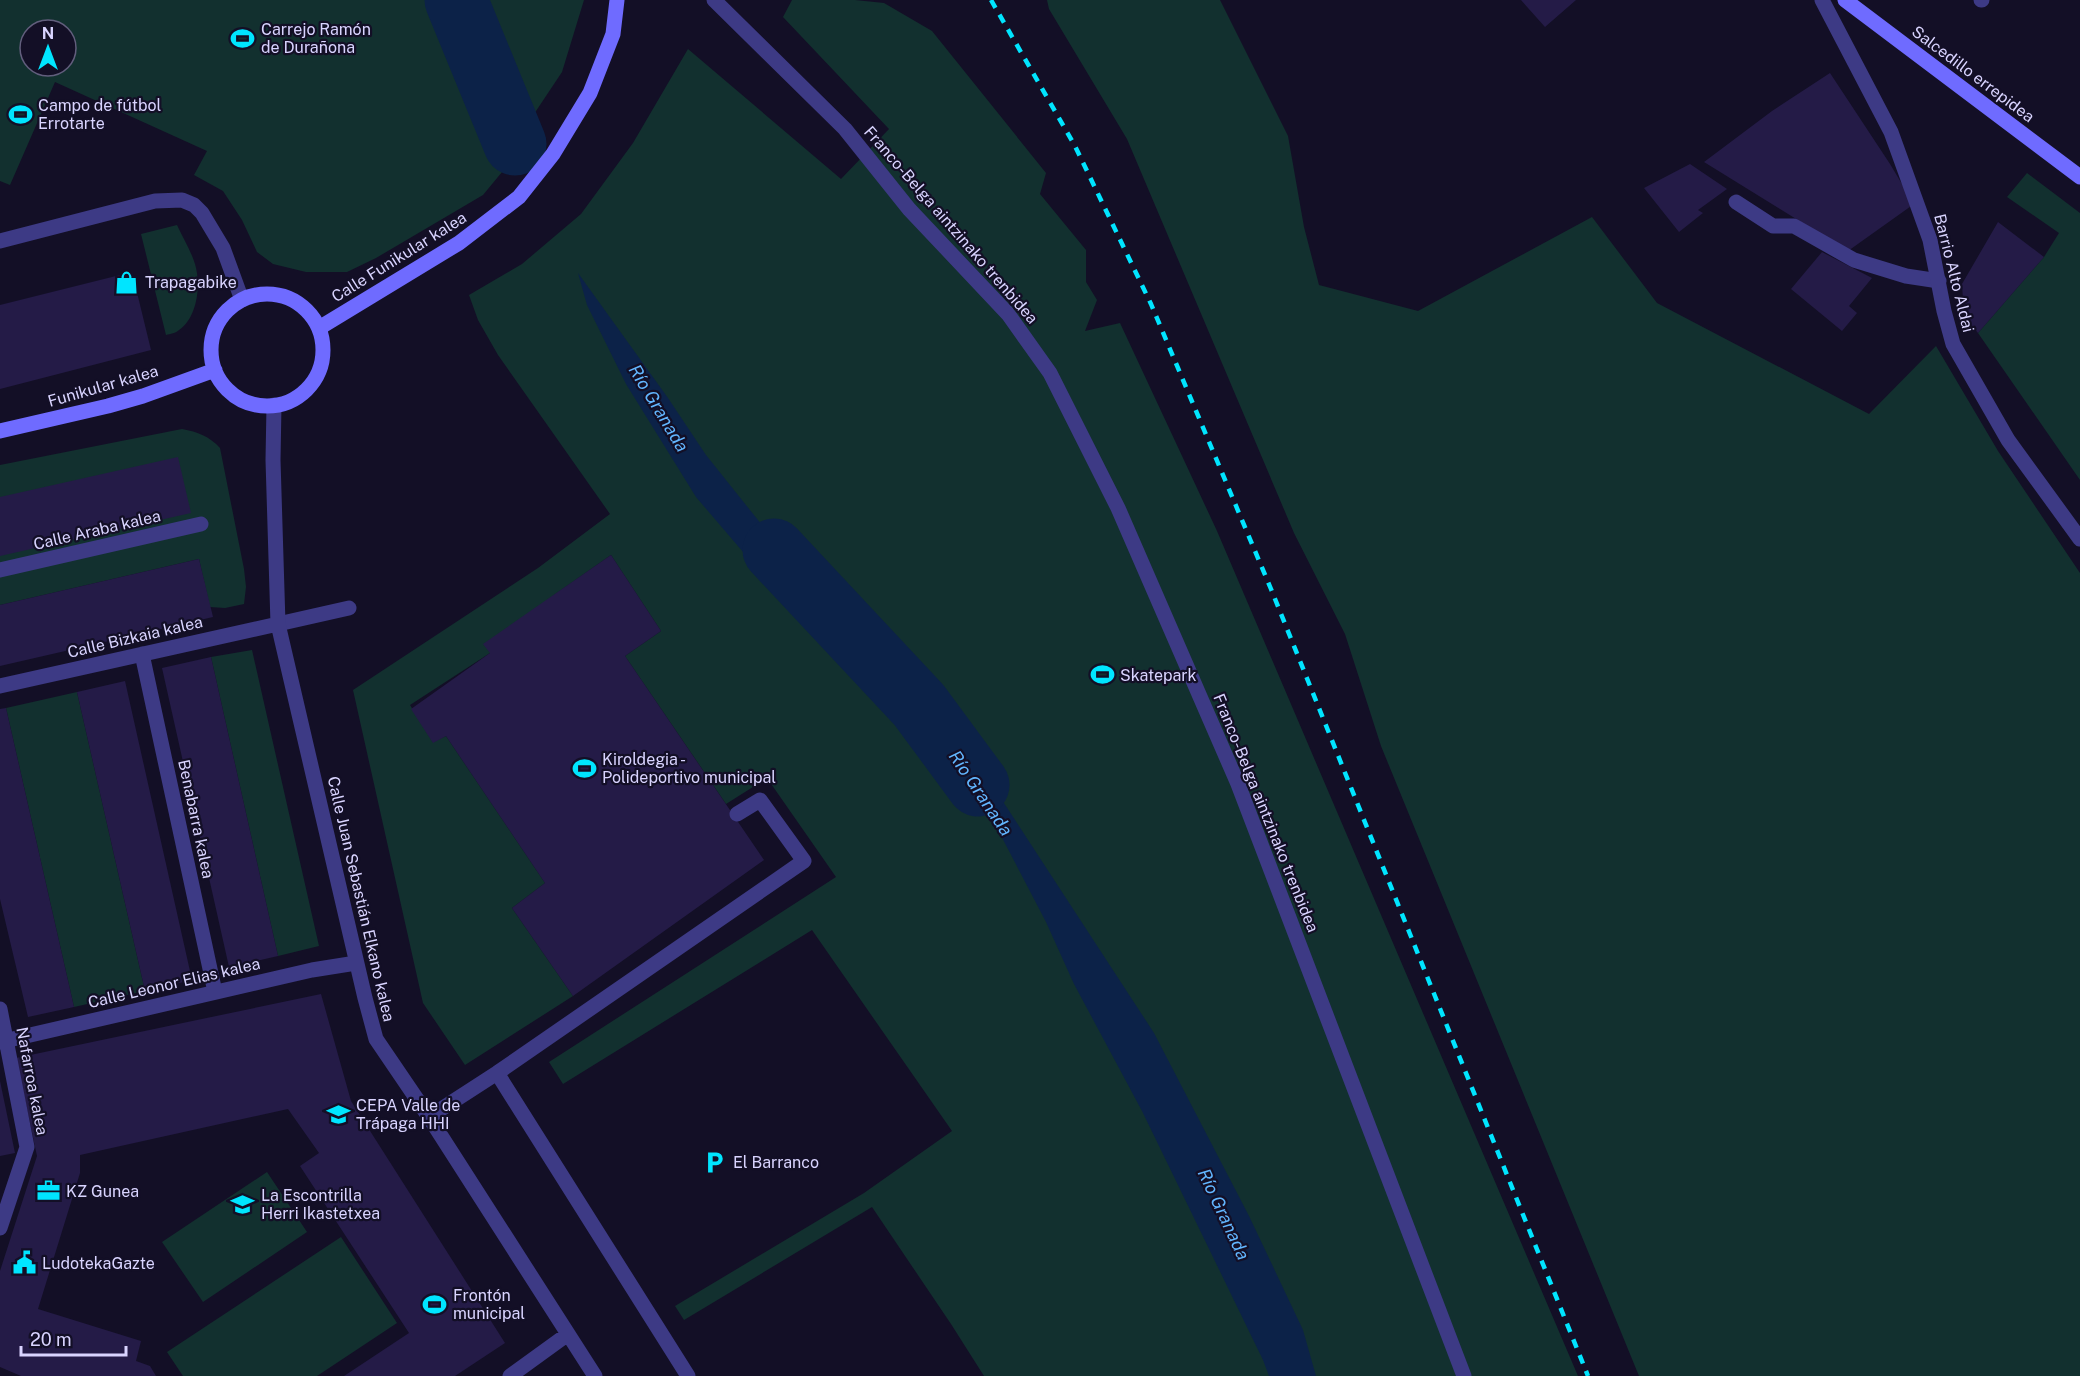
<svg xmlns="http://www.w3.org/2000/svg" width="2080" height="1376" font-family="'Public Sans',sans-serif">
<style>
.green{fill:#12302f;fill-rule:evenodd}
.water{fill:#0c2248}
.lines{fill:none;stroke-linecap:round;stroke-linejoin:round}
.river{stroke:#0c2248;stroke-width:63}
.building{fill:#241b47}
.lane{stroke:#3d3a85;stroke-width:15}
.street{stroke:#3d3a85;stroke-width:15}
.secondary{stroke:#6f6bff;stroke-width:15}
.rail{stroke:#00e5ff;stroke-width:4.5;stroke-dasharray:9 8;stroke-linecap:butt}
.labels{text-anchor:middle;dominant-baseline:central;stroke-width:4.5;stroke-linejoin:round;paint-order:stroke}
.poi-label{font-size:16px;fill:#d9d4ff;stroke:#130f26;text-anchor:start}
.street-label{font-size:16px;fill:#d9d4ff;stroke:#130f26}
.water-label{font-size:18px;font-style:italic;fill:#62b6ff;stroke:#130f26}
</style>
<rect width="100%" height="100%" fill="#130f26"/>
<path class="green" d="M0 0H456L515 144 507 166 483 195 376 258 347 272H306L273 264 257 252 242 220 223 191 194 175 207 151 55 82 10 185 0 181ZM30 30H66V66H30Z
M470 0H584L562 72 526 126Z
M792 0H855L884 3 932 31 1046 173 1040 194 1086 250V282L1097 300 1085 331 1120 323 1217 531 1578 1376H984L951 1324 872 1207 684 1320 675 1306 864 1193 952 1131 812 930 563 1084 549 1062 836 877 767 778 726 804 625 656 661 631 611 555 554 595 490 653 410 705 433 742 446 736 545 883 512 908 573 996 465 1065 423 1003 353 690 538 568 610 514 498 355 478 320 469 295 522 264 581 214 633 143 688 49 841 179 889 129 783 17Z
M1047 0H1220L1288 136 1304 227 1319 285 1418 311 1592 217 1657 303 1869 414 1936 346 1998 451 2080 573V1376H1639L1381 746 1345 634 1294 533 1127 139 1049 9Z
M2027 173 2080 213V480L1978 333 2044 257 2059 233 2007 197Z
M177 225C183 238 191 251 195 264 201 284 198 317 179 330 176 333 170 334 166 335L141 234Z
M182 429C198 432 209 436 220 448L244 569 246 587 244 604 225 608 210 607 199 559 0 605V465Z
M252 650 319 946 278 956 211 657Z
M77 692 145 991 74 1007 6 708Z
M267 1172 307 1232 203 1302 162 1242Z
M341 1237 397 1323 317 1376H183L167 1352Z"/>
<path class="water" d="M578 273 668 398 706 455 833 614 1000 797 1154 1033 1249 1216 1303 1330 1316 1376H1269L1263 1360 1142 1111 1074 984 1046 922 997 828 927 737 875 685 790 607 696 497 626 384 587 305Z"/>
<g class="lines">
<path class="river" d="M456 0 515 144
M774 550 919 705 978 785"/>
</g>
<path class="building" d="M1521 0H1576L1545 27Z
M1830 73 1890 164 1914 204 1848 251 1704 162 1772 111Z
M1690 164 1727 189 1698 210 1703 213 1679 232 1644 188Z
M1998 222 2044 257 1978 333 1964 316 1962 284Z
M1822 252 1872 278 1849 306 1857 313 1842 331 1791 289Z
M132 272 151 350 0 389V305Z
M178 457 191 513 0 556V497Z
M611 555 661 631 625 656 764 860 573 996 512 908 545 883 446 736 433 743 411 709 490 653 483 644Z
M199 559 213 617 0 666V605Z
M211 657 278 956 229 967 162 668Z
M125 681 192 980 145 991 77 692Z
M6 708 74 1007 28 1017 0 899V709Z
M321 994 351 1101 505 1343 455 1376H344L409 1333 300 1166 319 1153 288 1109 80 1155V1173L38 1309 141 1341 136 1361 150 1366 156 1376H21L0 1367V1271L37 1156 16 1058Z
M0 1081 15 1153 0 1156Z"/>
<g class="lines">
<path class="lane" d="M1981 0H1982
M1736 202 1773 226H1794L1854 260 1906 276 1939 281
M278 624 349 608
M497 1073 688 1376
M429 1117 497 1073 804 861 760 800 737 814"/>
<path class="street" d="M714 0 845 129 909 209 1008 314 1050 373 1118 508 1238 784 1464 1376
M1822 0 1891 132 1930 240 1944 311 1953 344 2008 440 2080 539
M0 241 155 201 182 200 194 205 202 213 223 248 242 300
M274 405 273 460 278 624 365 998 376 1039 429 1117 595 1376
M0 570 201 524
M142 654 215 992
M0 686 278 624
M0 1009 27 1147 0 1228
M0 1042 312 970 356 963
M510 1376 568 1334"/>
<path class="secondary" d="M1845 0 2080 177
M211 350a56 56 0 1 1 112 0a56 56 0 1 1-112 0Z
M319 328 459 243 519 197 553 154 590 93 613 34 617 0
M0 431 108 406 143 396 215 370"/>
<path class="rail" d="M991 0 1075 146 1151 304 1271 589 1588 1376"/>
</g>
<defs>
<symbol id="stadium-bare" viewBox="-9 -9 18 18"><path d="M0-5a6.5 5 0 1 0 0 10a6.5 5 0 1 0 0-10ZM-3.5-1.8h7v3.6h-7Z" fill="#00e5ff" stroke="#130f26" stroke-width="2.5" paint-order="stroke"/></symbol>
<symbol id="shop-bare" viewBox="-9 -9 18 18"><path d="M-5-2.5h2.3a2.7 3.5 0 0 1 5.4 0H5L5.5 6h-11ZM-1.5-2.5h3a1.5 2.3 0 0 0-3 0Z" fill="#00e5ff" stroke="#130f26" stroke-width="2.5" paint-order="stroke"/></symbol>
<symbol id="school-bare" viewBox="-9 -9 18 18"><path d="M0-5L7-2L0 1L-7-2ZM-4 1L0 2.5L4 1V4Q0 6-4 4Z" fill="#00e5ff" stroke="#130f26" stroke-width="2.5" paint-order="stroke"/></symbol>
<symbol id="parking-bare" viewBox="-9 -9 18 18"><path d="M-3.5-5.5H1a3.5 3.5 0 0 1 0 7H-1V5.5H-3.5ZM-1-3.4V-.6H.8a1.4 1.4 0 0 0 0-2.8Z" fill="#00e5ff" stroke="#130f26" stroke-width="2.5" paint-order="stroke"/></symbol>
<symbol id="office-bare" viewBox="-9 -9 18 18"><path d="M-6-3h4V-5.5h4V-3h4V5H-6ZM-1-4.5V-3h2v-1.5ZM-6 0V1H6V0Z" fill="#00e5ff" stroke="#130f26" stroke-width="2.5" paint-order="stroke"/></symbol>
<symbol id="civic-bare" viewBox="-9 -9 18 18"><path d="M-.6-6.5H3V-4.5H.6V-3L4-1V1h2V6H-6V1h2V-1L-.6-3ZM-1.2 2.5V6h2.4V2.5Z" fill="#00e5ff" stroke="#130f26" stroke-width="2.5" paint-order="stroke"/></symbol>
</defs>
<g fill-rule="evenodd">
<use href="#stadium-bare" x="226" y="22" width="33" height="33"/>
<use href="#stadium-bare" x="4" y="98" width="33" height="33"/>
<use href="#shop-bare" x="110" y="266" width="33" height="33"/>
<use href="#stadium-bare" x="1086" y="658" width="33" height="33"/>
<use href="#stadium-bare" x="568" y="752" width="33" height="33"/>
<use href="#school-bare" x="322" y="1098" width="33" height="33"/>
<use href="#parking-bare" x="698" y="1146" width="33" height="33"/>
<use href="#office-bare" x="32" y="1174" width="33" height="33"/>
<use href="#school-bare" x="226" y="1188" width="33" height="33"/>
<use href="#civic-bare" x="8" y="1246" width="33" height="33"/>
<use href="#stadium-bare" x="418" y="1288" width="33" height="33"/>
</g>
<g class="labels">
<g class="poi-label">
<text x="261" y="29">Carrejo Ramón<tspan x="261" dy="18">de Durañona</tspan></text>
<text x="38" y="105">Campo de fútbol<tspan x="38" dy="18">Errotarte</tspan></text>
<text x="145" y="282">Trapagabike</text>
<text x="1120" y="675">Skatepark</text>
<text x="602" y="759">Kiroldegia -<tspan x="602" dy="18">Polideportivo municipal</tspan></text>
<text x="356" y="1105">CEPA Valle de<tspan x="356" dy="18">Trápaga HHI</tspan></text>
<text x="733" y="1162">El Barranco</text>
<text x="66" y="1191">KZ Gunea</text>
<text x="261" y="1195">La Escontrilla<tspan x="261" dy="18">Herri Ikastetxea</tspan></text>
<text x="42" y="1263">LudotekaGazte</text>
<text x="453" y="1295">Frontón<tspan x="453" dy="18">municipal</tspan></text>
</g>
<g class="street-label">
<text transform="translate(1973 74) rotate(37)">Salcedillo errepidea</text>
<text transform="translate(951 225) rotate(49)">Franco-Belga aintzinako trenbidea</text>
<text transform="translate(399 257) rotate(-32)">Calle Funikular kalea</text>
<text transform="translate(1954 273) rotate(76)">Barrio Alto Aldai</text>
<text transform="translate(103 386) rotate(-16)">Funikular kalea</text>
<text transform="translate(97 530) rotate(-13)">Calle Araba kalea</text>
<text transform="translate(135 637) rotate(-13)">Calle Bizkaia kalea</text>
<text transform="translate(1266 813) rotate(68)">Franco-Belga aintzinako trenbidea</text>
<text transform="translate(196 819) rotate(78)">Benabarra kalea</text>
<text transform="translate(361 899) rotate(77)">Calle Juan Sebastián Elkano kalea</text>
<text transform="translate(174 983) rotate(-13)">Calle Leonor Elias kalea</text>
<text transform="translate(32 1081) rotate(79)">Nafarroa kalea</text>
</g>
<g class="water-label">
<text transform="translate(659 408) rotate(59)">Río Granada</text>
<text transform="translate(981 793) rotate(56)">Río Granada</text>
<text transform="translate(1224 1214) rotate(65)">Río Granada</text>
</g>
</g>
<g transform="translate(48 48)"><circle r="28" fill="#130f26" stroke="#625e7d" stroke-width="1.5"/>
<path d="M0-4.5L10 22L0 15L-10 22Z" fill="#00e5ff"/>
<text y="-9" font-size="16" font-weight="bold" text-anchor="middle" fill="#d9d4ff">N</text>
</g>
<path d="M21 1346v9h105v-9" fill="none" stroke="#d9d4ff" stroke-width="3"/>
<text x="30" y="1346" font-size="18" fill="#d9d4ff" stroke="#130f26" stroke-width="4.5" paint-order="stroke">20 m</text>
</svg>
